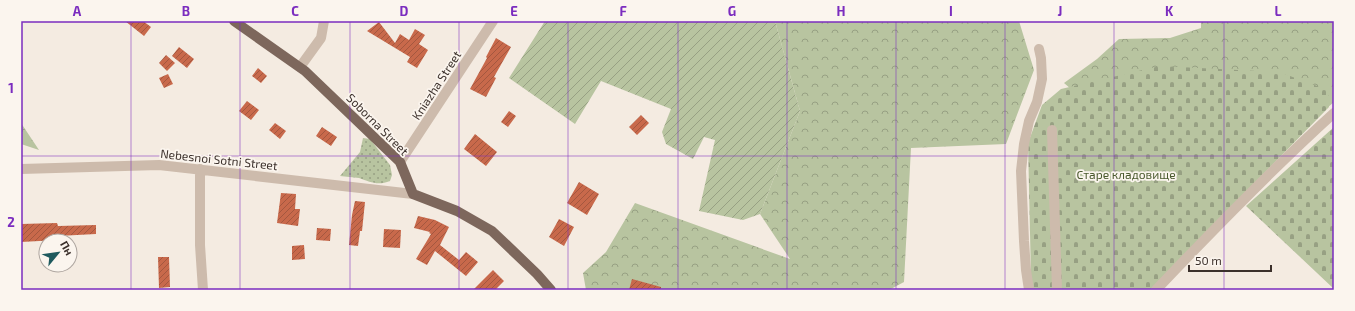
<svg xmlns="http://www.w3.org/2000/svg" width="1355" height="311" font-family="'Exo 2',sans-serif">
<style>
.grass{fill:url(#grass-dots)}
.forest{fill:url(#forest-crowns)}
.cemetery{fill:url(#cemetery-stones)}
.garden{fill:url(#garden-furrows)}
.building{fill:url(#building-hatch)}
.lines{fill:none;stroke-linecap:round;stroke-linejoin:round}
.minor{stroke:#cdbbac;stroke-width:10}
.major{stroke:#7d675c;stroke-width:10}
.grid{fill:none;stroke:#7b2cbf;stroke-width:1;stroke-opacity:0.55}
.labels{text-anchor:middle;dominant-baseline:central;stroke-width:3.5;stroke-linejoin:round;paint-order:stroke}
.street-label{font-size:12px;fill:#3b302b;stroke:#fbf5ee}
.park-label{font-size:12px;fill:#4a5a2e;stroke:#fbf5ee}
.neatline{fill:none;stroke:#7b2cbf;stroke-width:1.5}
.grid-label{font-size:13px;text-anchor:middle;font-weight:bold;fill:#7b2cbf}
</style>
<defs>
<pattern id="grass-dots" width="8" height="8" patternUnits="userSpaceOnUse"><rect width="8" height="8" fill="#b8c4a0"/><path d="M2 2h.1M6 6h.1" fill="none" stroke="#97a083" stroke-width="1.8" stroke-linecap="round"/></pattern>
<pattern id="forest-crowns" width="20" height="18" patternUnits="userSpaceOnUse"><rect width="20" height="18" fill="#b8c4a0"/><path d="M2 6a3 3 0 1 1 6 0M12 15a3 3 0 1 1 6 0" fill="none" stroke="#97a083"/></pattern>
<pattern id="cemetery-stones" width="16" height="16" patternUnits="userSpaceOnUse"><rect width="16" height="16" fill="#b8c4a0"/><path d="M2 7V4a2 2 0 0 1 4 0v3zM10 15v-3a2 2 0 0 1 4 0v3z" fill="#97a083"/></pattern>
<pattern id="garden-furrows" width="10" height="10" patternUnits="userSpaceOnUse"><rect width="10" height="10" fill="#b8c4a0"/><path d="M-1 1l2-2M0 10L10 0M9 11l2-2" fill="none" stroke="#97a083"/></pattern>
<pattern id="building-hatch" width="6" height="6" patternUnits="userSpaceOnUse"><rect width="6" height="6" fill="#c8694b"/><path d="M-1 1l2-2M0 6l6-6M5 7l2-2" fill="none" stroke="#a4573f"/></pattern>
</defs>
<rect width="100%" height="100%" fill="#f4ebe1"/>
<path class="grass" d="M363 138 370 139 390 165 392 175 390 181C378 186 370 182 359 178 353 177 346 177 340 176L360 152Z"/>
<path class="forest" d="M775 21H1019L1034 70 1006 144 911 148 904 282 889 290H586L583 273 606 252 635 203 790 259 760 214 800 111Z
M1201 21H1334V102L1260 166 1114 126 1064 83 1097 59 1119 39 1170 38 1201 28Z
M21 123 39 150 21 144Z"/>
<path class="cemetery" d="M1160 66 1279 72 1328 90 1329 107 1150 290H1033L1031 277 1028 143 1042 105 1061 89Z
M1334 127V289L1246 206Z"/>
<path class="garden" d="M545 21H775L800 111 760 214 743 220 699 211 715 140 704 137 693 159 666 144 662 132 671 109 601 81 575 124 509 78Z"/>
<path class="building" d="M125 21H143L151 27 144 36Z
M379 22 395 43 400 34 409 40 415 29 425 35 419 44 428 50 417 68 407 62 410 57 367 31Z
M496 38 511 47 494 77 496 78 486 97 470 89 487 58 486 57Z
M179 47 194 59 187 68 172 56Z
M166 55 175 63 167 71 159 63Z
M258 68 267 76 261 83 252 76Z
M168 74 173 84 164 88 159 78Z
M247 101 259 110 251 120 239 111Z
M509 111 516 116 508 127 501 122Z
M641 115 649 123 637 135 629 127Z
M275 123 286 131 280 139 269 130Z
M322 127 337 137 331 146 316 136Z
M475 134 497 152 486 166 464 149Z
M579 182 599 194 587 215 567 203Z
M281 193 296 194 295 209H300L298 226 277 223Z
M355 201 365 202 362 231H360L358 246 349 245 352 215Z
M418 216 435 220 449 227 440 245 459 260 466 252 478 262 466 276 435 251 427 265 416 259 431 234 429 233 430 232 414 228Z
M559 219 574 227 564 246 549 237Z
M57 223 58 226 96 225V234L58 236V240L21 242V224Z
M317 228 331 229 330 241 316 240Z
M384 229 401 230 400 248 383 247Z
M304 245 305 259 292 260V246Z
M158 257H169L170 287 159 288Z
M493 270 504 281 495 290H473Z
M632 279 661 287V290H629Z"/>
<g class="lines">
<path class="minor" d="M300 67 321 38 324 21
M1052 130 1057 290
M400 162 493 21
M21 169 159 165 413 194
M200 169V245L203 290
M1029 290 1026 270 1024 241 1021 171 1024 144 1029 121 1037 102 1042 79 1041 58 1039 49
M1156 290C1214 229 1272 169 1334 113"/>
<path class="major" d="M234 21 305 71 400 162 413 194 457 211 492 231 537 274 551 290"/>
</g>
<path class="grid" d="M131 21V290M240 21V290M350 21V290M459 21V290M568 21V290M678 21V290M787 21V290M896 21V290M1005 21V290M1114 21V290M1224 21V290M21 156H1334"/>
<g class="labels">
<g class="street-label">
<text transform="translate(436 85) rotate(-57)">Kniazha Street</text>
<text transform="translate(378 124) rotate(45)">Soborna Street</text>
<text transform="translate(219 159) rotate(6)">Nebesnoi Sotni Street</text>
</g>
<g class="park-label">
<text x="1126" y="174">Старе кладовище</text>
</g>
</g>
<rect width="1355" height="311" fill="none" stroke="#fbf5ee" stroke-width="44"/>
<g transform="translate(58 253) rotate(61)"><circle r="19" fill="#fbf5ee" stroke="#aea6a0"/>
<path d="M0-3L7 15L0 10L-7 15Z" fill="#1f5a5e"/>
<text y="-6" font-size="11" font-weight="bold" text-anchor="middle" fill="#3b302b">Пн</text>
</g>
<path d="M1189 265v6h82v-6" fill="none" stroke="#3b302b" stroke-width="2"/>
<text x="1195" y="265" font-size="12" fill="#3b302b" stroke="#fbf5ee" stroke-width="3" paint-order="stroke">50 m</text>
<rect x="22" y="22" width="1311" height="267" class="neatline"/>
<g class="grid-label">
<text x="77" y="16">A</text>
<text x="186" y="16">B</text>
<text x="295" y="16">C</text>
<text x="404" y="16">D</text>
<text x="514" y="16">E</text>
<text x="623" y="16">F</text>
<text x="732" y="16">G</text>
<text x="841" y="16">H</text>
<text x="951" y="16">I</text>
<text x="1060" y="16">J</text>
<text x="1169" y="16">K</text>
<text x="1278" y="16">L</text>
<text x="11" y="93">1</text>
<text x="11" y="227">2</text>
</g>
</svg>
